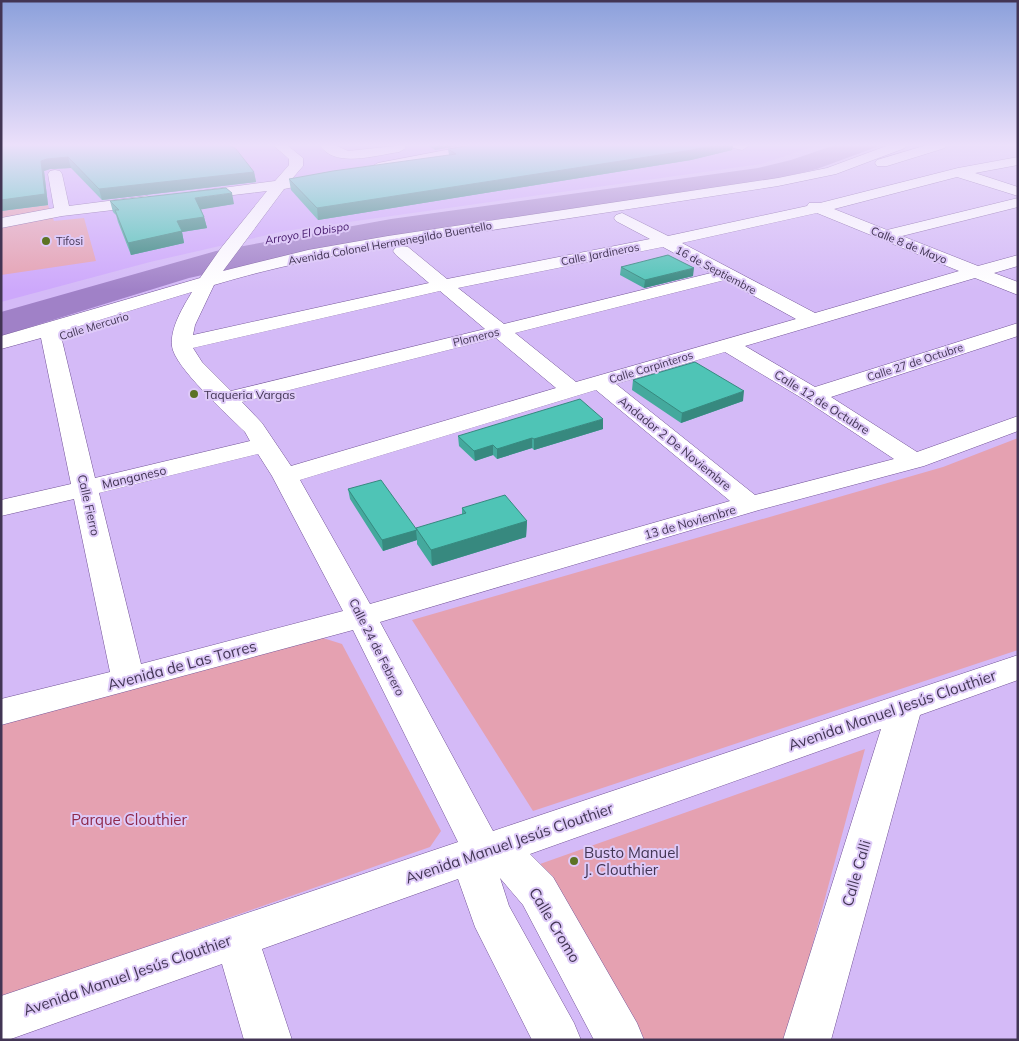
<svg xmlns="http://www.w3.org/2000/svg" width="1019" height="1041" font-family="Mulish,sans-serif">
<style>
.built{fill:#cda8fb}
.green{fill:#e5a1b1}
.water{fill:#a081c7}
.lines{fill:none;stroke-linecap:round;stroke-linejoin:round}
.minor-casing{stroke:#725397;stroke-width:1}
.minor{fill:#fff;fill-rule:evenodd}
.wall{fill:#44a99d}
.shaded-wall{fill:#37897f}
.building{fill:#4fc4b6;stroke:#37897f}
.poi-dot{fill:#5c7324;stroke:#decaf8;stroke-width:2}
.labels{text-anchor:middle;dominant-baseline:central;stroke-width:4;stroke-linejoin:round;paint-order:stroke}
.far-water-label{font-size:11px;font-style:italic;fill:#421569;stroke:#decaf8}
.far-poi-label{font-size:11px;fill:#423554;stroke:#decaf8;text-anchor:start}
.far-street-label{font-size:11px;fill:#423554;stroke:#decaf8}
.poi-label{font-size:12px;fill:#423554;stroke:#decaf8;text-anchor:start}
.street-label{font-size:12px;fill:#423554;stroke:#decaf8}
.near-street-label{font-size:15px;fill:#423554;stroke:#decaf8}
.near-park-label{font-size:15px;fill:#8e2a4c;stroke:#decaf8}
.near-poi-label{font-size:15px;fill:#423554;stroke:#decaf8;text-anchor:start}
</style>
<rect width="100%" height="100%" fill="#d4baf7"/>
<path class="built" d="M1 145H818L761 164 285 231 150 262 1 302Z"/>
<path class="green" d="M48 205 54 221 84 218 96 261 1 275V211Z
M1018 438V650L533 811 412 620 943 467Z
M323 638 342 644 441 831 430 847 1 998V721Z
M865 749 787 1040H645L540 864Z"/>
<path class="water" d="M835 145H882L817 169 779 178 494 220 331 247 189 278 1 336V312L216 251 391 219 758 168 791 160Z"/>
<g class="lines">
<defs>
<path id="minor" d="M273 145H287L303 158V166L291 180 296 184 294 187 284 189 223 271 308 250 388 236 778 178 827 168 889 145H906L905 148 836 174 778 186C681 201 583 216 486 231 394 245 303 258 214 285L195 325 193 335 429 283 396 255 393 251 396 247 402 246 408 247 447 279 650 239 616 221 614 218 616 215 622 213 668 236 798 208 807 206 809 203H820L958 168 1018 157V165L975 173 1018 187V196L957 177 834 209 887 230 1018 198V207L902 236 978 266 1018 255V266L994 273 1018 282V295L975 278 745 346 815 387 1018 323V336L831 397 917 452 1018 416V431L924 466 759 510 380 622 493 831 1018 655V680L920 715 831 1040H783L881 729 530 854 553 877 637 1023 644 1040H594L523 905 500 878 509 906 574 1023 581 1040H532L475 927 458 879 262 949 292 1040H244L222 964 8 1040H1V996L458 842 353 630 1 725V699L110 672 74 499 1 516V500L71 484 41 338 1 349V336L200 278 221 248 267 191 192 200 187 199 185 196 187 193 192 192 275 181 289 165V159ZM817 213 959 271 815 313 682 243ZM663 247 711 273 504 324 458 288ZM725 280 796 319 576 382 515 333ZM440 291 485 329 231 391 202 362 193 348ZM192 292C183 307 170 328 172 346 174 367 228 415 245 432L250 441 95 478 60 332ZM496 338 556 388 291 466 262 423 242 402ZM725 352 805 400 894 459 755 495 616 384ZM596 390 730 501 370 604 300 480ZM258 454 272 476 343 611 141 664 99 493Z
M320 145H335L348 151 404 145 406 148 399 152C376 155 334 169 320 145Z
M472 145H497L491 149 378 171 371 167 378 163Z
M732 145H748L749 146 742 150 733 148Z
M927 145H946L945 148 887 166H877L875 163 877 160Z
M55 170 60 171 62 174 69 206 147 196 152 198 155 201 152 204 147 206 62 216 1 228V218L54 208 48 174 50 171Z"/>
</defs>
<use href="#minor" class="minor-casing"/>
<use href="#minor" class="minor"/>
</g>
<path class="wall" d="M1 145 254 172 256 182 102 200 71 168 50 169 44 171 48 205 1 211Z
M427 145H464L435 150Z
M472 145H733L732 150 691 160 318 220 291 190 289 179 449 155 448 149Z
M110 201 234 204 201 209 204 217 207 228 182 232 184 243 131 255 118 222 116 215 113 212Z
M621 267 693 276 644 288 620 275Z
M633 380 743 401 681 423 632 390Z
M603 429 534 450 532 448 497 459 493 455 475 461 459 446 458 436Z
M348 489 416 529 462 515V508L527 521 526 537 432 566 417 544V540L383 551 350 499Z"/>
<path class="shaded-wall" d="M435 145H464L435 150Z
M715 145H733L732 150 691 160 318 220 317 208Z
M68 157 71 168 50 169 44 171 48 205 1 211V200L41 161 47 159Z
M254 172 256 182 102 200 99 189Z
M232 193 234 204 198 210 195 198Z
M204 217 207 228 182 232 184 243 131 255 128 243 177 221Z
M694 268 693 276 644 288 645 280Z
M744 391 743 401 681 423 682 413Z
M603 419V429L534 450V439Z
M532 438V448L497 459V449Z
M493 445V455L475 461 474 451Z
M527 521 526 537 432 566 431 550Z
M416 530 417 540 383 551 382 540Z"/>
<path class="building" d="M1 145H230L236 149 254 172 99 189 68 157 47 159 41 161 45 194 1 200Z
M472 145H715L692 150 317 208 289 179 333 171 456 154 448 149Z
M226 188 232 193 195 198 204 217 177 221 182 231 128 243 115 210H119L110 201Z
M668 255 694 268 645 280 621 267Z
M695 362 744 391 682 413 633 380Z
M580 399 603 419 534 439 532 438 497 449 493 445 474 451 458 436Z
M381 480 417 530 382 540 348 489Z
M505 495 527 521 431 550 416 528 466 513 462 508Z"/>
<linearGradient id="sky" x2="0" y2="1"><stop stop-color="#8ba0db"/><stop offset="0.5" stop-color="#ece0fb"/><stop offset="1" stop-color="#ece0fb" stop-opacity="0"/></linearGradient>
<rect width="1019" height="290" fill="url(#sky)"/>
<g class="poi-dot">
<circle cx="46" cy="241" r="5"/>
<circle cx="194" cy="394" r="5"/>
<circle cx="574" cy="861" r="5"/>
</g>
<g class="labels">
<g class="far-water-label">
<text transform="translate(307 233) rotate(-10)">Arroyo El Obispo</text>
</g>
<g class="far-poi-label">
<text x="56" y="241">Tifosi</text>
</g>
<g class="far-street-label">
<text transform="translate(390 243) rotate(-10)">Avenida Colonel Hermenegildo Buentello</text>
<text transform="translate(909 245) rotate(22)">Calle 8 de Mayo</text>
<text transform="translate(600 254) rotate(-11)">Calle Jardineros</text>
<text transform="translate(716 270) rotate(28)">16 de Septiembre</text>
<text transform="translate(94 326) rotate(-17)">Calle Mercurio</text>
<text transform="translate(476 337) rotate(-14)">Plomeros</text>
<text transform="translate(915 362) rotate(-18)">Calle 27 de Octubre</text>
<text transform="translate(651 367) rotate(-17)">Calle Carpinteros</text>
</g>
<g class="poi-label">
<text x="204" y="394">Taqueria Vargas</text>
</g>
<g class="street-label">
<text transform="translate(822 402) rotate(32)">Calle 12 de Octubre</text>
<text transform="translate(675 443) rotate(39)">Andador 2 De Noviembre</text>
<text transform="translate(134 477) rotate(-13)">Manganeso</text>
<text transform="translate(89 505) rotate(77)">Calle Fierro</text>
<text transform="translate(690 522) rotate(-16)">13 de Noviembre</text>
<text transform="translate(377 647) rotate(63)">Calle 24 de Febrero</text>
</g>
<g class="near-street-label">
<text transform="translate(182 665) rotate(-15)">Avenida de Las Torres</text>
<text transform="translate(892 710) rotate(-19)">Avenida Manuel Jesús Clouthier</text>
<text transform="translate(509 843) rotate(-19)">Avenida Manuel Jesús Clouthier</text>
<text transform="translate(856 873) rotate(-74)">Calle Calli</text>
<text transform="translate(555 925) rotate(59)">Calle Cromo</text>
<text transform="translate(127 975) rotate(-19)">Avenida Manuel Jesús Clouthier</text>
</g>
<g class="near-park-label">
<text x="129" y="819">Parque Clouthier</text>
</g>
<g class="near-poi-label">
<text x="584" y="852">Busto Manuel<tspan x="584" dy="17">J. Clouthier</tspan></text>
</g>
</g>
<rect width="1019" height="1041" fill="none" stroke="#423554" stroke-width="5"/>
</svg>
